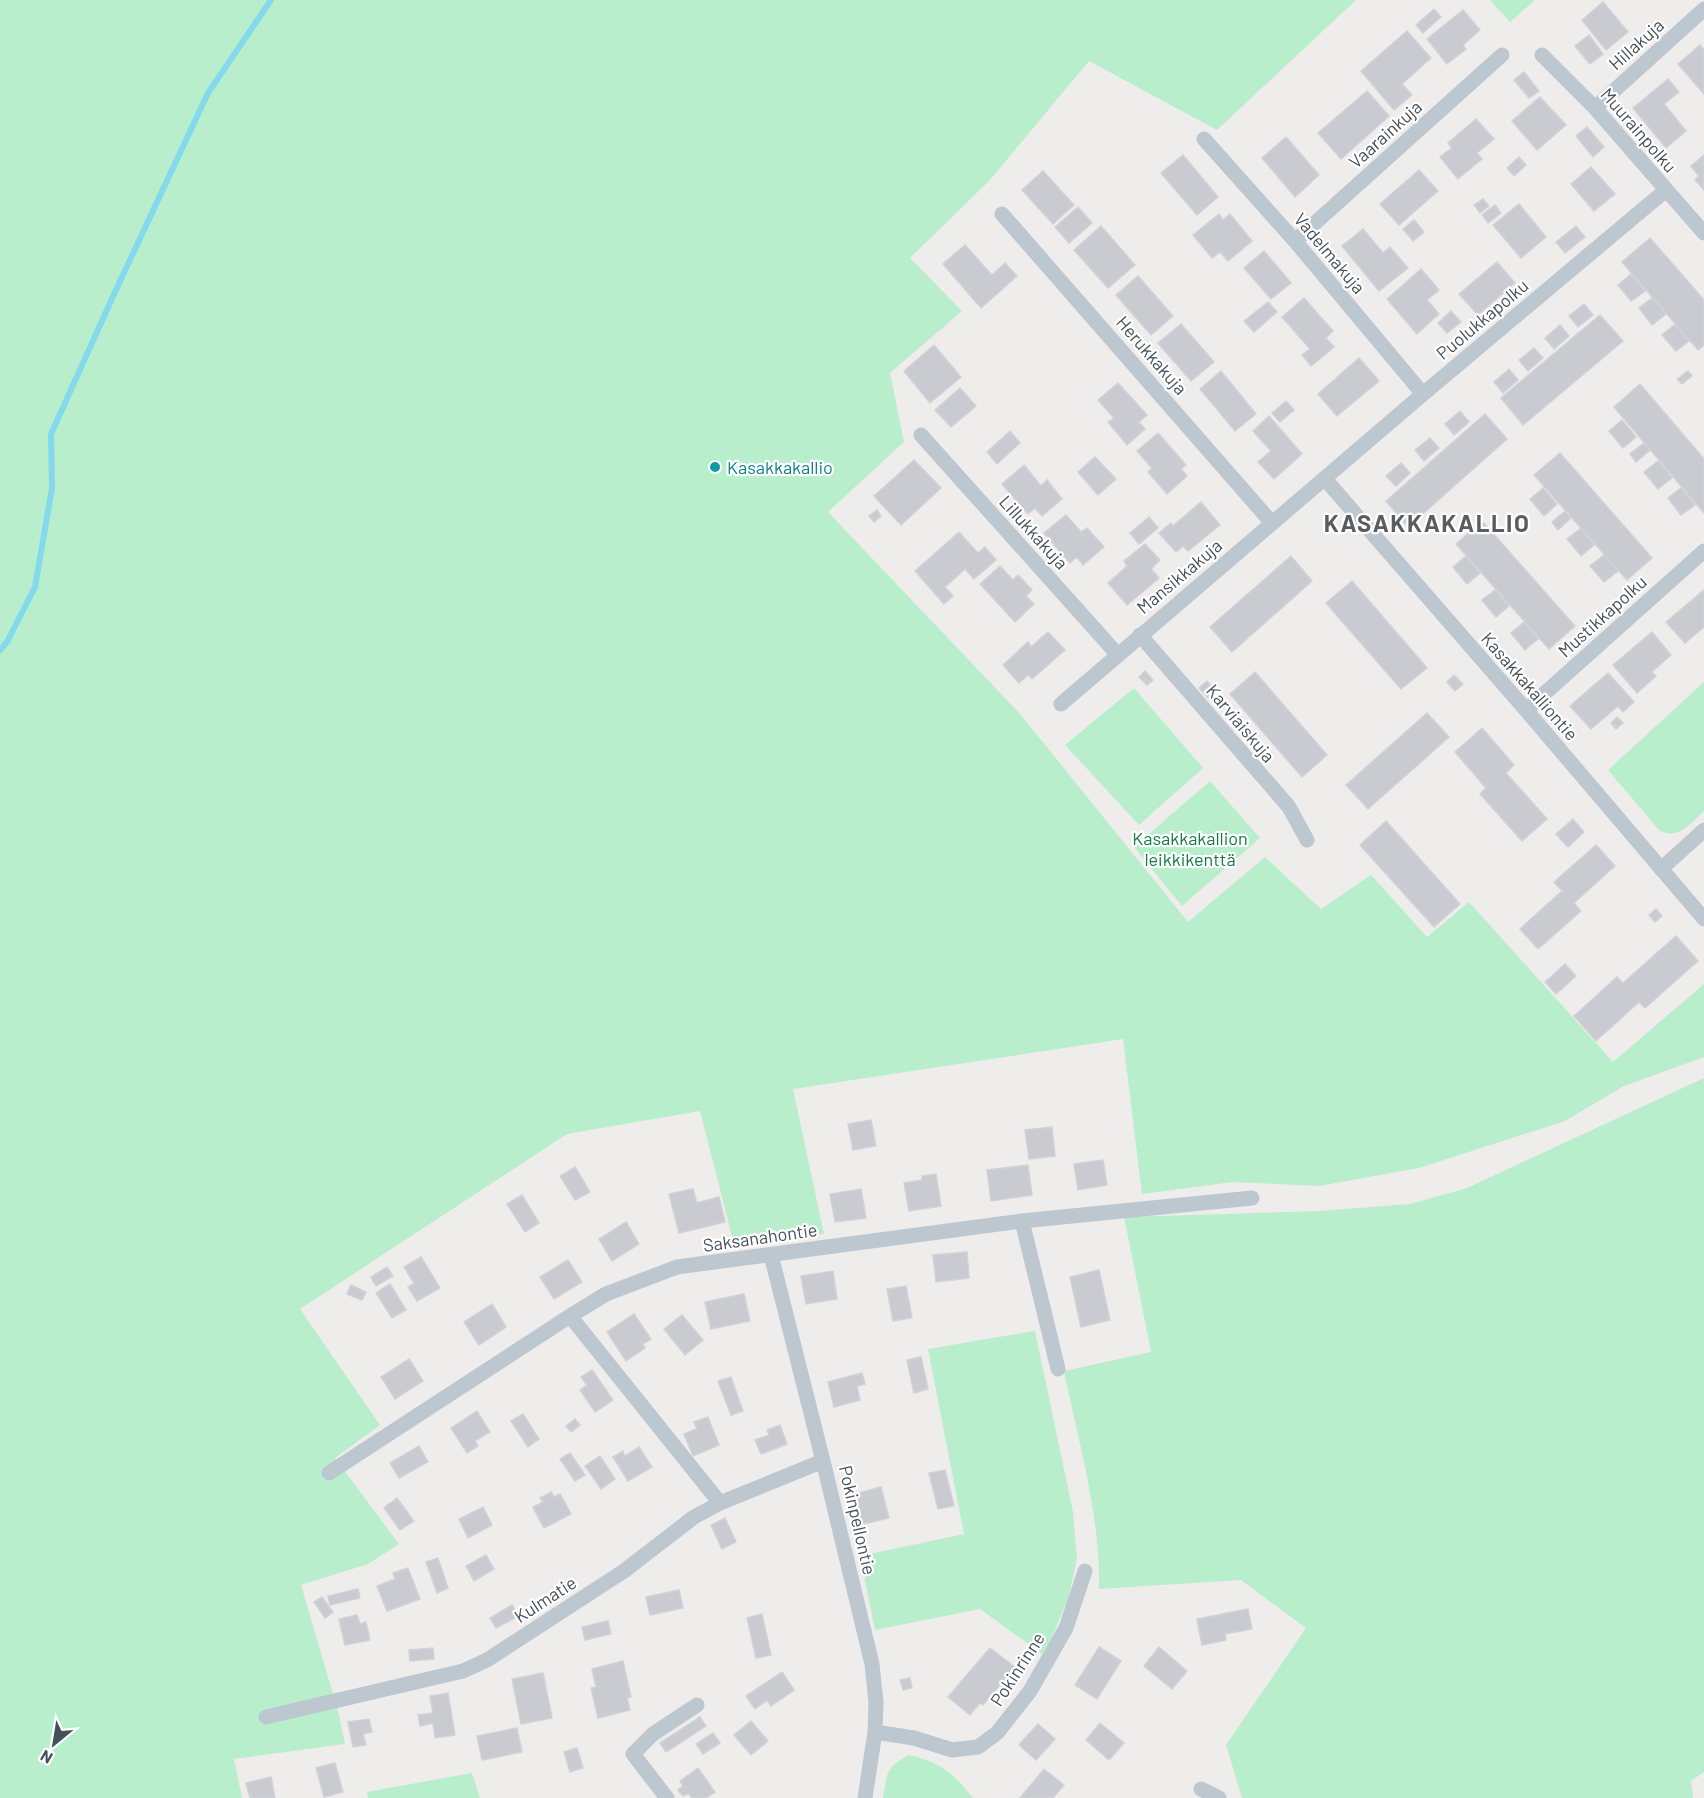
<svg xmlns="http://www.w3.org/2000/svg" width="1704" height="1798" font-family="Barlow,sans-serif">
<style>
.green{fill:#b9eecc}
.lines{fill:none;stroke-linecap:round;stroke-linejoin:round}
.stream{stroke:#85d9ec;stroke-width:6}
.building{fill:#c9cbd1;stroke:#d0d2d8;stroke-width:1.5}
.street{stroke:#bcc7cf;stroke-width:15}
.culture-dot{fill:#0f9aa8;stroke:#fff;stroke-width:2}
.labels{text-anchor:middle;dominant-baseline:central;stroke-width:4.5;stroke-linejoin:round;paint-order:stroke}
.street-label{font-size:18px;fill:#445059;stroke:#fff}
.culture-label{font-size:18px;fill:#0d838f;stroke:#fff;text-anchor:start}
.park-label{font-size:18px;fill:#167a46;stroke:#fff}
.district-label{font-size:24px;font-weight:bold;letter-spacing:1.5px;fill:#595d61;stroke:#fff}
</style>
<rect width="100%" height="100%" fill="#efecec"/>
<path class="green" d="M0 0H1356L1217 130 1089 61 990 180 910 258 962 311 890 373 904 442 828 512 1021 715 1188 922 1265 857 1321 909 1371 875 1427 937 1469 902 1613 1062 1704 984V1057L1624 1086 1565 1121 1419 1168 1319 1186 1233 1182 1142 1194 1123 1039 793 1089 824 1234 734 1244 700 1111 567 1134 300 1309 380 1425 335 1458 399 1544 368 1564 301 1585 338 1711 345 1744 234 1759 242 1798H0Z
M1490 0H1535L1510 22Z
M1704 682V811C1691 823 1678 841 1659 830L1608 770Z
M1134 688 1203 768 1139 825 1065 745Z
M1210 781 1260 838 1182 906 1134 847Z
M1704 1078V1772L1691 1781 1693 1798H1242L1226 1745 1306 1628 1241 1580 1099 1589C1101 1518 1078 1440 1064 1371L1151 1352 1124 1217 1319 1211 1410 1204 1467 1188Z
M1035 1331 1073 1512 1077 1558 1069 1596 1052 1637 1042 1654 980 1609 875 1630 860 1556 964 1534 928 1349Z
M909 1755C942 1763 952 1772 973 1798H883C887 1773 886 1767 909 1755Z
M472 1773 480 1798H368L367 1792Z"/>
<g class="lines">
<path class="stream" d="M0 650 7 642 35 587 52 488 51 434 115 292 208 93 271 0"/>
</g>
<path class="building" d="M1603 2 1628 32 1606 50 1582 20Z
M1434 9 1441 17 1423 33 1416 25Z
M1463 10 1480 30 1463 45 1466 49 1447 64 1427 39Z
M1407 31 1431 58 1402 84 1412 95 1394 110 1361 71Z
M1589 35 1603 54 1590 64 1575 46Z
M1700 45 1704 50V94L1678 64Z
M1524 72 1539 91 1529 98 1514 80Z
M1668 79 1679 92 1664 104 1686 131 1666 148 1633 108Z
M1367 91 1389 116 1341 159 1318 133Z
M1540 97 1566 125 1537 150 1512 121Z
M1476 119 1494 139 1477 153 1482 159 1458 179 1440 157 1452 148 1448 143Z
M1587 127 1604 147 1593 157 1576 136Z
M1286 137 1319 175 1295 197 1262 158Z
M1183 155 1218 197 1197 215 1161 173Z
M1704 155V190L1695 180 1699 176 1691 166Z
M1519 157 1526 165 1514 176 1507 168Z
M1591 167 1615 194 1594 211 1571 184Z
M1419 170 1438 191 1399 225 1380 204Z
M1043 171 1074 205 1053 224 1022 190Z
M1483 199 1489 206 1480 213 1474 205Z
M1519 204 1546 237 1521 258 1493 225Z
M1495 205 1501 213 1488 223 1482 215Z
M1078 207 1092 223 1069 243 1055 227Z
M1219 214 1223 220 1230 214 1252 241 1228 261 1220 252 1212 258 1193 235Z
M1414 220 1424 232 1413 241 1403 229Z
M1101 226 1135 265 1108 288 1074 250Z
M1576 226 1585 237 1565 253 1556 242Z
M1363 229 1383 253 1390 247 1408 268 1379 291 1342 246Z
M1650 238 1704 300V345L1698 350 1622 262Z
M965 245 992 275 1005 263 1017 276 981 308 943 264Z
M1264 251 1291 283 1271 299 1244 268Z
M1497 262 1515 283 1478 315 1459 294Z
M1421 269 1439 290 1427 300 1439 314 1417 334 1387 299Z
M1631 274 1645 291 1631 301 1618 285Z
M1138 276 1173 316 1151 335 1116 295Z
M1304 298 1333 331 1326 338 1334 347 1311 366 1302 355 1310 349 1282 317Z
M1652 298 1666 314 1652 325 1639 308Z
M1268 302 1277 312 1254 332 1244 321Z
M1584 304 1593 315 1578 327 1569 316Z
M1451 311 1461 322 1447 333 1438 323Z
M1600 315 1623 341 1523 425 1501 398Z
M1181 324 1214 362 1191 381 1158 343Z
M1675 324 1689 341 1676 351 1662 335Z
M1560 325 1569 336 1554 349 1545 338Z
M934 345 961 377 930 403 904 371Z
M1534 348 1543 358 1528 371 1519 360Z
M1359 358 1379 381 1337 416 1318 394Z
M1509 369 1518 380 1503 393 1494 382Z
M1221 371 1256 414 1235 431 1200 389Z
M1688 371 1692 376 1682 384 1677 379Z
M1118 383 1147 415 1139 422 1145 429 1127 445 1108 422 1114 418 1098 400Z
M1640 384 1704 459V513L1614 407Z
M960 388 976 406 951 427 935 410Z
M1286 401 1294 410 1280 422 1272 413Z
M1460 411 1469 422 1454 435 1445 424Z
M1485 414 1507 439 1408 527 1386 501Z
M1269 416 1302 454 1274 479 1258 462 1271 451 1253 431Z
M1622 420 1636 437 1623 448 1609 431Z
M1010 431 1020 443 997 464 987 452Z
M1158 433 1186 465 1181 469 1187 476 1167 494 1148 472 1152 468 1137 451Z
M1430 438 1439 448 1424 461 1415 450Z
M1644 443 1650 450 1636 462 1630 454Z
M1560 453 1652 558 1627 580 1534 475Z
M1095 457 1116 479 1098 495 1078 472Z
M914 460 941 488 901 525 874 496Z
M1658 461 1672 478 1658 489 1644 472Z
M1401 463 1410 473 1396 486 1386 476Z
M1024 465 1041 486 1047 480 1062 499 1042 516 1035 508 1028 514 1002 484Z
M1543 488 1557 504 1544 516 1530 499Z
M1681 488 1695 505 1681 515 1668 498Z
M1201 502 1220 525 1188 551 1183 546 1176 552 1159 533 1171 523 1173 526Z
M877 510 881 516 874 522 869 516Z
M1565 511 1571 518 1558 530 1552 522Z
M1066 515 1081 532 1087 528 1104 547 1083 565 1077 557 1070 563 1044 533Z
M1149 517 1158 528 1139 544 1130 533Z
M1482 521 1575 626 1549 649 1456 544Z
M1581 528 1594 545 1581 556 1567 539Z
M959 532 978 553 985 547 996 560 974 579 965 569 945 587 953 596 944 604 915 571Z
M1145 544 1160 560 1151 569 1159 578 1127 605 1108 583 1127 566 1124 561Z
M1604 555 1618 571 1604 582 1590 566Z
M1291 556 1312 581 1232 652 1210 627Z
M1466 556 1480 573 1467 584 1453 567Z
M1000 566 1013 580 1018 575 1032 590 1026 596 1034 604 1015 622 980 584Z
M1352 581 1427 668 1401 689 1326 603Z
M1495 590 1509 606 1496 617 1482 600Z
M1704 590V627L1685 643 1666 622Z
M1524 622 1538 639 1525 650 1511 633Z
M1048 632 1065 650 1032 679 1028 675 1019 683 1003 665 1028 642 1031 647Z
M1652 632 1671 655 1652 672 1656 676 1637 693 1613 665Z
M1145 671 1153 680 1147 685 1139 677Z
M1255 672 1327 755 1302 777 1230 694Z
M1608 673 1634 702 1623 712 1618 706 1591 729 1570 706Z
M1454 675 1463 684 1455 691 1447 682Z
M1207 681 1216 691 1208 698 1199 688Z
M1427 713 1449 737 1368 809 1346 785Z
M1617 717 1623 723 1616 729 1611 723Z
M1482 728 1514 765 1506 773 1547 819 1522 841 1480 794 1486 788 1455 752Z
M1573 819 1584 832 1568 847 1556 834Z
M1386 821 1460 904 1434 927 1360 845Z
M1596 845 1615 866 1574 903 1581 911 1538 949 1520 929 1562 891 1554 882Z
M1656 909 1662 916 1655 922 1649 915Z
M1676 936 1698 961 1645 1008 1639 1002 1596 1041 1574 1016 1617 977 1623 983Z
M1565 964 1576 976 1556 994 1545 982Z
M871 1120 876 1146 853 1150 848 1124Z
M1052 1127 1055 1156 1029 1159 1025 1130Z
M1103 1160 1107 1185 1078 1190 1074 1164Z
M1028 1165 1032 1195 991 1201 987 1170Z
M575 1167 590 1192 575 1200 560 1176Z
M936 1174 941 1206 909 1211 904 1183 922 1180V1176Z
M693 1189 697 1203 719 1197 725 1222 679 1233 669 1194Z
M861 1189 866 1218 835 1222 830 1194Z
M522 1195 539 1223 525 1232 507 1204Z
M626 1222 639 1244 612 1261 599 1239Z
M967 1252 969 1278 936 1282 933 1255Z
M421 1257 440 1288 417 1301 408 1287 414 1283 404 1267Z
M568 1260 582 1282 554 1299 540 1277Z
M387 1267 393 1276 376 1286 371 1277Z
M1099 1270 1110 1320 1081 1327 1070 1277Z
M833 1271 837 1299 806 1304 801 1276Z
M390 1284 406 1310 392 1318 376 1293Z
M351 1285 366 1292 362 1300 347 1294Z
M906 1286 912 1318 893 1321 887 1289Z
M744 1294 750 1321 711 1329 705 1302Z
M492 1304 506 1327 479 1345 464 1322Z
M634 1314 651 1339 643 1344 645 1348 626 1361 607 1332Z
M682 1315 703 1340 685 1355 664 1329Z
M921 1357 928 1389 914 1393 907 1360Z
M409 1359 423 1381 395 1399 381 1377Z
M592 1370 613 1400 595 1412 580 1390 587 1385 581 1377Z
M862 1373 865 1384 857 1386 860 1400 834 1407 828 1382Z
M731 1377 743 1411 731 1415 718 1381Z
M477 1411 490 1432 475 1441 478 1446 467 1453 451 1428Z
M523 1414 539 1439 528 1447 511 1421Z
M708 1417 719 1445 693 1456 684 1434 697 1429 694 1422Z
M575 1419 580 1425 571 1432 566 1426Z
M780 1425 787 1444 761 1454 755 1440 769 1435 767 1430Z
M419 1446 428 1462 399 1478 390 1463Z
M639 1447 652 1467 628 1481 613 1457 623 1451 625 1456Z
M570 1453 585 1475 575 1481 560 1459Z
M600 1456 615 1479 601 1489 585 1466Z
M945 1470 954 1506 938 1509 929 1473Z
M881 1487 889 1518 859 1525 851 1495Z
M551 1492 554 1497 560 1494 571 1514 544 1528 533 1507 543 1502 540 1498Z
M397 1498 414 1521 400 1530 384 1508Z
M483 1507 492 1525 468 1538 459 1519Z
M725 1518 736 1542 722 1549 711 1525Z
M486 1555 494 1569 474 1581 466 1566Z
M438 1558 448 1588 437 1593 426 1562Z
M408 1568 420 1599 387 1611 377 1586 395 1579 393 1573Z
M358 1589 360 1598 330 1605 328 1596Z
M679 1590 683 1608 650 1615 646 1597Z
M322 1597 333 1612 325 1618 314 1602Z
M512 1605 519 1616 496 1628 490 1618Z
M1248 1609 1252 1629 1225 1634 1226 1640 1202 1645 1197 1619Z
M762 1614 771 1655 756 1658 747 1618Z
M357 1615 360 1624 366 1622 370 1640 345 1645 339 1619Z
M608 1621 611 1634 585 1640 582 1627Z
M1099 1647 1121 1661 1097 1699 1075 1685Z
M1159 1647 1187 1671 1172 1689 1144 1666Z
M433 1648 434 1659 410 1661 409 1650Z
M990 1648 1015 1667 1009 1674 1013 1677 1004 1688 1000 1685 983 1705 980 1703 970 1715 948 1697Z
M623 1661 631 1697 627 1698 630 1710 598 1718 591 1688 596 1687 592 1669Z
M782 1672 794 1690 771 1706 767 1700 755 1709 746 1696Z
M543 1673 552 1718 521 1724 512 1679Z
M910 1678 912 1688 903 1690 900 1680Z
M448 1693 455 1735 435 1738 433 1723 420 1726 418 1715 433 1713 430 1696Z
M700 1717 706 1726 666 1752 660 1743Z
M369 1719 372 1732 363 1734 366 1745 353 1747 348 1722Z
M751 1721 768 1741 751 1755 734 1735Z
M1100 1723 1124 1743 1109 1760 1086 1740Z
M1038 1724 1055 1739 1036 1760 1019 1745Z
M517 1728 522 1752 482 1760 477 1736Z
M713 1733 720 1743 703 1754 696 1744Z
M577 1748 583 1768 570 1772 564 1752Z
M335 1763 343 1792 324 1797 316 1768Z
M698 1768 715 1792 706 1798H692L688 1793 683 1796 678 1790 683 1786 680 1781Z
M1044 1769 1064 1785 1053 1798H1020Z
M271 1777 275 1798H250L246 1783Z"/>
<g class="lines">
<path class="street" d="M1542 55 1595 108 1704 233
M1595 108 1704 9
M1204 139 1295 241 1423 394
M1002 214 1272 523
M1295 241 1502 55
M921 435 1118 655
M1325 479 1526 710 1704 919
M1140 635 1289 807 1307 840
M1061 704 1423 394 1666 190
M1526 710 1704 551
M1661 869 1704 830
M1022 1221 1058 1369
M771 1255 823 1461 872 1664 876 1702 875 1732 865 1798
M570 1316 720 1503
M329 1473 570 1316 606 1294 677 1267 1022 1221 1252 1198
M266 1717 463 1671 487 1660 624 1571 694 1517 720 1503 823 1461
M875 1732 914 1738 952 1750 978 1747 997 1733 1030 1691 1066 1628 1085 1571
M1201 1789 1219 1798
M667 1798 633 1754 653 1734 697 1705"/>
</g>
<circle class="culture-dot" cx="715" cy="467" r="6"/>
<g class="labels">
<g class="street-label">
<text transform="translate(1636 44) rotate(-42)">Hillakuja</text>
<text transform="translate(1639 130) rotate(49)">Muurainpolku</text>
<text transform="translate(1385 134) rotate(-42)">Vaarainkuja</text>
<text transform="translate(1330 253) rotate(50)">Vadelmakuja</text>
<text transform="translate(1482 319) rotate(-40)">Puolukkapolku</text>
<text transform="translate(1152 355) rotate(49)">Herukkakuja</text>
<text transform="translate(1034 532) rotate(48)">Lillukkakuja</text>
<text transform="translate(1179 576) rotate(-40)">Mansikkakuja</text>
<text transform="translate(1602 616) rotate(-42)">Mustikkapolku</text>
<text transform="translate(1530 686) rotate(49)">Kasakkakalliontie</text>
<text transform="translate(1241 723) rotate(50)">Karviaiskuja</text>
<text transform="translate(760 1237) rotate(-8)">Saksanahontie</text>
<text transform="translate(858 1520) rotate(77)">Pokinpellontie</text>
<text transform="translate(545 1599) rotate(-33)">Kulmatie</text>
<text transform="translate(1017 1669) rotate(-57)">Pokinrinne</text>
</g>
<g class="culture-label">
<text x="727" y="467">Kasakkakallio</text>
</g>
<g class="park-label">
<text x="1190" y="838">Kasakkakallion<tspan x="1190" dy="21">leikkikenttä</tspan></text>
</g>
<g class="district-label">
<text x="1427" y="522">KASAKKAKALLIO</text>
</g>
</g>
<g transform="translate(54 1744) rotate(210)" stroke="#ffffff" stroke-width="4.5" paint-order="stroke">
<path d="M0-4.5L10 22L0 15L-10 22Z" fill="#445059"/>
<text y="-9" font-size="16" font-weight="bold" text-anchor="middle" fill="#445059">N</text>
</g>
</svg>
